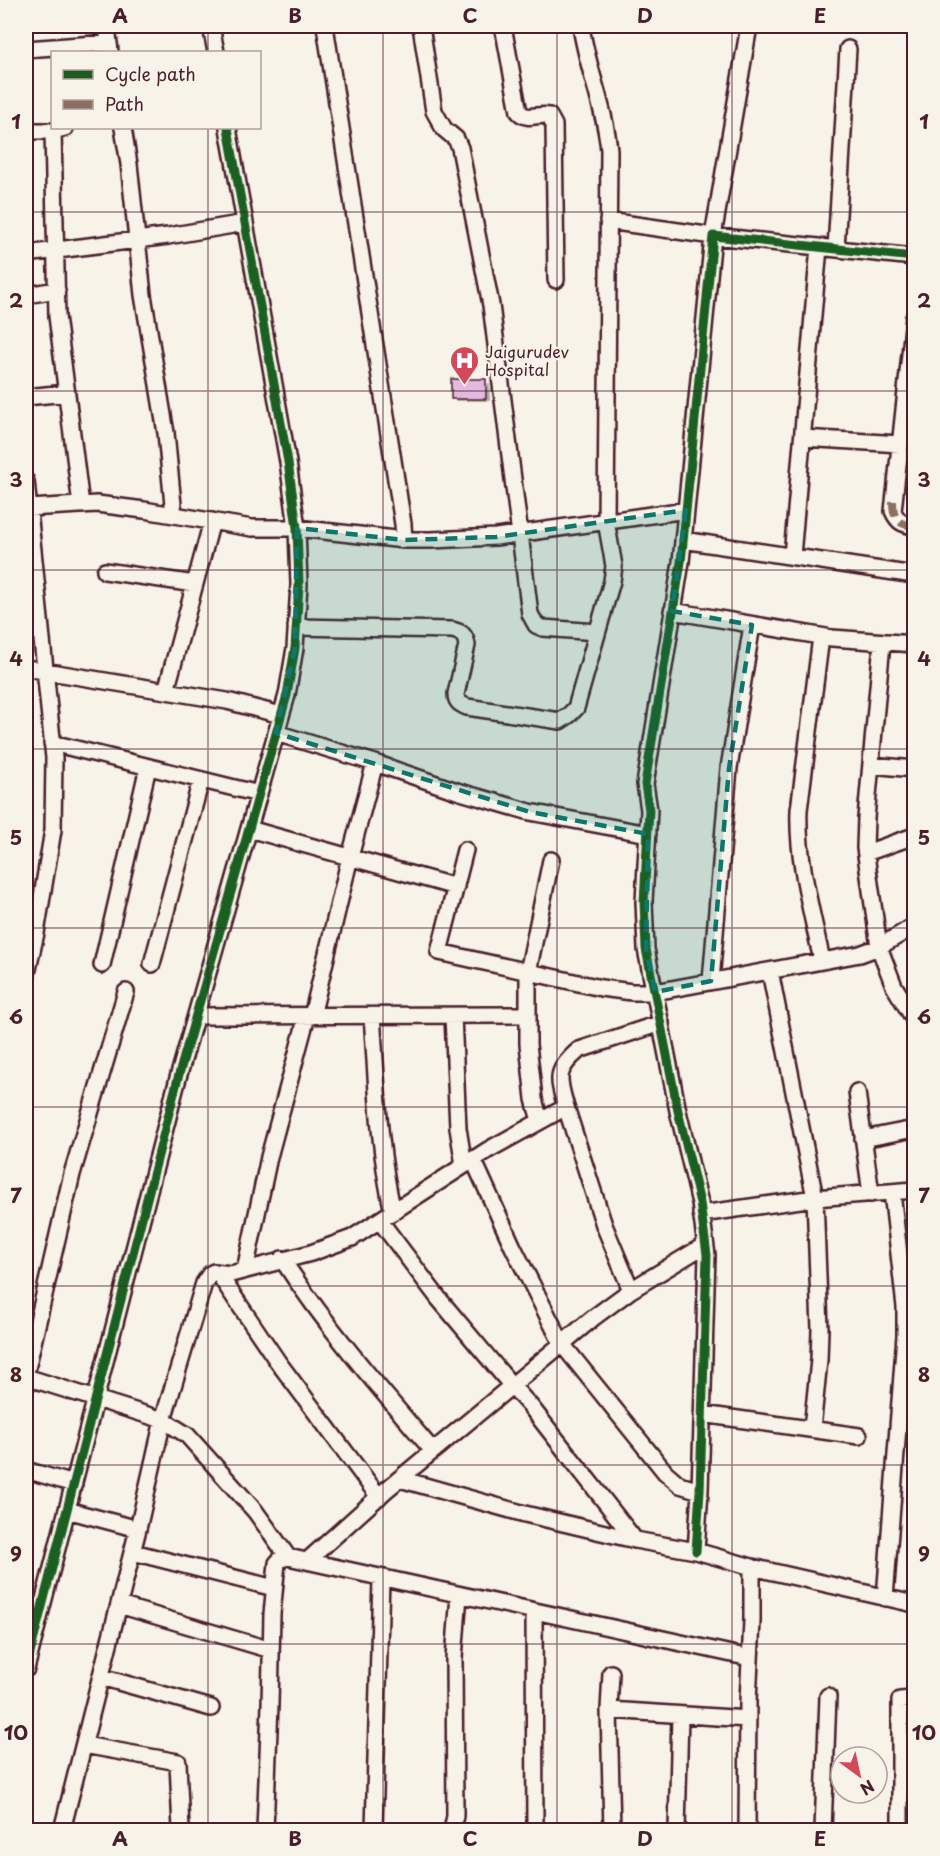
<svg xmlns="http://www.w3.org/2000/svg" width="940" height="1856" font-family="'Playpen Sans',sans-serif">
<style>
.building{fill:#e3b9df;stroke:#4a1f2b;stroke-width:1.5;filter:url(#shadow)}
.lines{fill:none;stroke-linecap:round;stroke-linejoin:round}
.street-casing{stroke:#4a1f2b;stroke-width:20}
.street{stroke:#f7f3e8;stroke-width:15}
.quiet{stroke:#8d6e63;stroke-width:8;stroke-dasharray:15 8;stroke-linecap:butt}
.cycleway-casing{stroke:#f7f3e8;stroke-width:13}
.cycleway{stroke:#1b5e20;stroke-width:9}
.marked{fill:#0f766e;fill-opacity:0.2;stroke:#0f766e;stroke-width:4.5;stroke-dasharray:12 8;stroke-linejoin:round}
.grid{fill:none;stroke:#4a1f2b;stroke-width:1.5;stroke-opacity:0.55}
.labels{text-anchor:middle;dominant-baseline:central;stroke-width:4.5;stroke-linejoin:round;paint-order:stroke}
.poi-label{font-size:16px;fill:#4a1f2b;stroke:#f7f3e8;text-anchor:start}
.neatline{fill:none;stroke:#4a1f2b;stroke-width:2}
.grid-label{font-size:20px;text-anchor:middle;font-weight:bold;fill:#4a1f2b}
</style>
<defs>
<filter id="shadow"><feDropShadow dx="5.5" dy="5.5" stdDeviation="0" flood-color="#0004"/></filter>
</defs>
<rect width="100%" height="100%" fill="#f7f3e8"/>
<filter id="ink" filterUnits="userSpaceOnUse"><feTurbulence type="fractalNoise" baseFrequency=".0167" numOctaves="2"/><feDisplacementMap in="SourceGraphic" scale="12" xChannelSelector="R" yChannelSelector="G"/><feConvolveMatrix kernelMatrix="1 2 1 2 8 2 1 2 1" color-interpolation-filters="sRGB"/></filter>
<g filter="url(#ink)">
<path class="building" d="M451 379H486V399H451Z"/>
<g class="lines">
<defs>
<path id="street" d="M107 26 110 52
M211 26 216 52
M325 26 403 524 404 540
M421 26 434 111 444 129 456 139 460 148 491 305 530 614 536 625 543 628 597 632
M503 26 519 112C528 121 538 113 549 116L554 125 556 280
M26 49 109 43
M123 128 129 164 143 295 166 433 174 515
M26 131H53L65 128
M53 131 57 316 81 505
M608 221 713 236 749 26
M836 249 848 49
M26 254 168 236 245 223
M26 295 57 290
M914 317 893 511C898 522 902 524 914 526
M26 397 66 393
M803 438 900 444
M26 481 54 758 53 830 36 933 26 978
M29 508 97 504 144 510 252 528H297L404 540H431L496 537 686 510
M683 540 914 575
M792 556 819 247
M105 571 195 584
M672 611 832 638 914 644
M296 627 452 630C461 632 465 634 467 645L456 694C456 702 460 704 467 707L560 721 569 715 576 708 612 581 614 566 606 521 609 150C605 107 587 68 581 26
M821 637 799 810C797 861 812 912 822 961
M882 643 866 818 865 848 879 947 894 986 914 1019
M26 668 227 701 281 715
M166 691 212 521
M276 733 375 763 457 791 530 812 648 834
M52 743 259 794
M871 765 914 769
M249 829 456 887
M465 850 439 952 601 988 632 992H655L860 954 879 947 914 926
M866 853 914 836
M152 964 201 780
M102 965 148 767
M770 971 815 1198 820 1329 819 1360 812 1429
M711 981 729 768 752 625
M196 1016 528 1015
M312 1016 350 857 375 763
M372 1016C377 1081 378 1148 393 1212
M453 1016 458 1128 464 1165
M857 1092 871 1194
M566 1107C558 1079 554 1071 579 1050L661 1023
M540 1121 534 1099 528 1044V972L551 860
M863 1139 914 1129
M473 1159 513 1247 562 1344 665 1472 680 1485 700 1491
M701 1214 815 1198 914 1190
M380 1221 439 1299 512 1386 531 1407 635 1540
M282 1259C327 1328 380 1389 433 1451
M245 1270 269 1157 307 1016
M218 1273 278 1362 379 1497
M26 1373 72 1174 126 992
M26 1377 163 1420 187 1435 255 1511 288 1557
M702 1414 859 1436
M26 1470 74 1484
M400 1479 525 1514 635 1540 696 1551 752 1567 914 1604
M138 1529 163 1420 204 1283 210 1274 214 1272 231 1274 311 1253 352 1238 488 1150 566 1107 604 1225 631 1290
M696 1551 700 1491 707 1255 700 1203 678 1111 646 949 644 902 649 810 645 784 681 562 713 236 914 257
M133 1552 274 1588
M307 1561 386 1490 593 1318 631 1290 705 1245
M885 1598 905 1335V1307L892 1192
M119 1605 271 1650
M534 1611 535 1830
M26 1669 178 1078 287 695 295 648 299 585 297 528 288 462 228 128
M611 1673 609 1710 612 1830
M101 1677 211 1708
M609 1710 748 1719
M84 1745 178 1762 181 1830
M62 1830 138 1529 67 1510
M265 1830 270 1705 272 1614 277 1563 281 1559 288 1557 750 1658
M374 1830 381 1578
M452 1830 455 1816 454 1658 459 1595
M677 1830 680 1715
M747 1830 748 1701 752 1621V1567
M823 1830 828 1696
M900 1830V1700L914 1699"/>
</defs>
<use href="#street" class="street-casing"/>
<use href="#street" class="street"/>
<path class="quiet" d="M893 501C893 518 897 524 914 526"/>
<defs>
<path id="cycleway" d="M696 1551 700 1491 707 1255 700 1203 678 1111 646 949 644 902 649 810 645 784 681 562 713 236 914 257
M26 1669 178 1078 287 695 295 648 299 585 297 528 288 462 228 128"/>
</defs>
<use href="#cycleway" class="cycleway-casing"/>
<use href="#cycleway" class="cycleway"/>
</g>
</g>
<path class="marked" d="M686 510 672 611 752 625 729 768 711 981 655 992 646 949 648 834 530 812 276 733 295 648 297 528 404 540 496 537Z"/>
<path class="grid" d="M208 26V52M383 26V1830M557 26V1830M732 26V1830M208 128V1830M26 212H914M26 391H914M26 570H914M26 749H914M26 928H914M26 1107H914M26 1286H914M26 1465H914M26 1644H914"/>
<defs>
<symbol id="hospital-pin" viewBox="-11 -11 22 30"><path d="M0 17L-7.5 6A9.5 9.5 0 1 1 7.5 6Z" fill="#d1495b" stroke="#f7f3e8"/><path d="M-5-5h3v3.5h4V-5h3V5h-3V1.5h-4V5h-3Z" fill="#fff"/></symbol>
</defs>
<g fill-rule="evenodd">
<use href="#hospital-pin" x="448" y="344" width="33" height="45"/>
</g>
<g class="labels">
<g class="poi-label">
<text x="485" y="351">Jaigurudev<tspan x="485" dy="18">Hospital</tspan></text>
</g>
</g>
<rect width="940" height="1856" fill="none" stroke="#f7f3e8" stroke-width="66"/>
<rect x="51" y="51" width="210" height="78" fill="#f7f3e8" stroke="#b29e9c" stroke-width="1.5"/>
<rect x="63" y="70" width="30" height="9" fill="#1b5e20" stroke="#b29e9c" stroke-width="1.5"/>
<text x="105" y="81" font-size="18" fill="#4a1f2b">Cycle path</text>
<rect x="63" y="100" width="30" height="9" fill="#8d6e63" stroke="#b29e9c" stroke-width="1.5"/>
<text x="105" y="111" font-size="18" fill="#4a1f2b">Path</text>
<g transform="translate(859 1775) rotate(147)"><circle r="28" fill="#f7f3e8" stroke="#b29e9c" stroke-width="1.5"/>
<path d="M0-4.5L10 22L0 15L-10 22Z" fill="#d1495b"/>
<text y="-9" font-size="16" font-weight="bold" text-anchor="middle" fill="#4a1f2b">N</text>
</g>
<rect x="33" y="33" width="874" height="1790" class="neatline"/>
<g class="grid-label">
<text x="120" y="23">A</text>
<text x="295" y="23">B</text>
<text x="470" y="23">C</text>
<text x="645" y="23">D</text>
<text x="820" y="23">E</text>
<text x="16" y="129">1</text>
<text x="924" y="129">1</text>
<text x="16" y="308">2</text>
<text x="924" y="308">2</text>
<text x="16" y="487">3</text>
<text x="924" y="487">3</text>
<text x="16" y="666">4</text>
<text x="924" y="666">4</text>
<text x="16" y="845">5</text>
<text x="924" y="845">5</text>
<text x="16" y="1024">6</text>
<text x="924" y="1024">6</text>
<text x="16" y="1203">7</text>
<text x="924" y="1203">7</text>
<text x="16" y="1382">8</text>
<text x="924" y="1382">8</text>
<text x="16" y="1561">9</text>
<text x="924" y="1561">9</text>
<text x="16" y="1740">10</text>
<text x="924" y="1740">10</text>
<text x="120" y="1846">A</text>
<text x="295" y="1846">B</text>
<text x="470" y="1846">C</text>
<text x="645" y="1846">D</text>
<text x="820" y="1846">E</text>
</g>
</svg>
